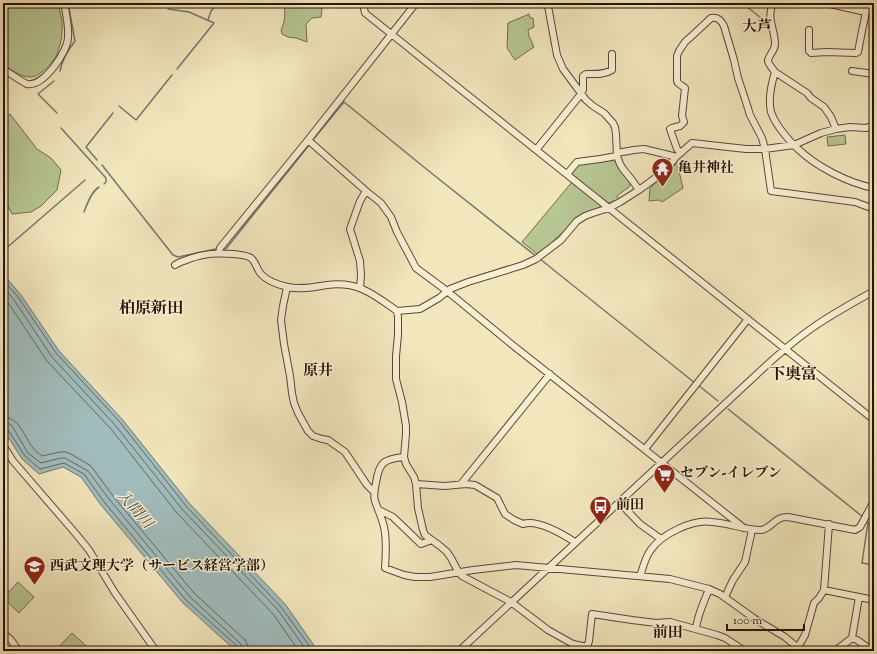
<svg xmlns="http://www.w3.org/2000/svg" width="877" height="654" font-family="'Sorts Mill Goudy','Noto Serif JP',serif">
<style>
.green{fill:#b7c693;stroke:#706c4b}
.water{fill:#a1bcbc;stroke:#717872}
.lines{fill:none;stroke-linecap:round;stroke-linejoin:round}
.shore{stroke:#646760;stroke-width:1}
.stream{stroke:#717872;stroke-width:1.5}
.minor-casing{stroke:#5a4732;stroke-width:8}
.minor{stroke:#f7efd4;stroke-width:6}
.labels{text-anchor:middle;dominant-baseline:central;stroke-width:3;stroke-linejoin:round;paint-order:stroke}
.poi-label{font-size:14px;font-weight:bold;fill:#281203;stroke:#f7efd4;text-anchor:start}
.neighbourhood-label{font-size:15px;font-weight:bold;fill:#281203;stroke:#f7efd4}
.water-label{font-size:15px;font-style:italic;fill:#524e44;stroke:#f7efd4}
.quarter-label{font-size:16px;font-weight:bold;fill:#281203;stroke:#f7efd4}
</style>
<rect width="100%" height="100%" fill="#f2e6bd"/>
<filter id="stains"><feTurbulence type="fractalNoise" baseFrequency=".005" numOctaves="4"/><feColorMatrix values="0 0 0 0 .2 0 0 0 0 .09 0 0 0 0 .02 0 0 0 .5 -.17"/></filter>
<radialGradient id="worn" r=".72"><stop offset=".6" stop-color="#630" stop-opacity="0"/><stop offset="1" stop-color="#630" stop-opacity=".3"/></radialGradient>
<path class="green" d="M3 3H58C60 12 63 22 62 31 62 39 59 50 55 58 51 64 39 77 31 77 23 78 9 69 3 64Z
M284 3H321L319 5 322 9 321 17 312 18 306 24 307 42 296 38 288 37 282 34 281 30C286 19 285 14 284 3Z
M529 14 530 18H533L534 27 528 30 529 36 534 47 515 60 507 48 508 23Z
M10 114 37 149 51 158 61 170 57 190 41 206 31 212 12 214 3 197V121Z
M845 135 846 144 828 146 827 137Z
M616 157 631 184H630L629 187 617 196 619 199 608 203 570 173 576 163Z
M677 163 683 188 662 202 659 200 649 201 650 188Z
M572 182 601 205 599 208 568 227 548 246 537 254 522 242Z
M18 582 34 597 19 613 3 598Z
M72 633 92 651H55Z"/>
<path class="water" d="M3 274 21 295 59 351 122 419 189 503 285 604 318 651H236L183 603 101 505 81 477 63 467 39 474 22 459 3 429Z"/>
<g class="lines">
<path class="shore" d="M3 280 18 297 56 353 119 421 186 506 281 607 313 651
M3 287 14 300 52 357 115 425 182 509 278 610 307 651
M3 297 9 304 47 361 111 429 177 513 273 614 299 651
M3 417C20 417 24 437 33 448 35 451 39 454 42 456L60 452H66L71 454 91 466 113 496 194 593 245 640 248 646 249 651
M3 423H8L12 426 28 453 41 463 61 458H65L88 471 109 499 190 597 240 643 242 646 243 651
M3 428H6L8 430 25 456 40 469 64 463 84 474 105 503 186 600 237 646 238 651"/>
<path class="stream" d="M742 3 769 24
M168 9 189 12 214 23 177 69
M208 20 211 11 218 3
M60 71C62 60 68 50 75 41L68 3
M54 81 38 94 57 113
M119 106 136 120 172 75
M61 128 106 178V182L104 184
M312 141 344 102 430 172 537 257
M97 160 86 147 113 113
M102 165 173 255 178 257 216 249
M84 212C87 204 91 192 99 187
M225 250 310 144
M3 251 85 180
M540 259 695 383
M698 385 718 401
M728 409 863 517
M868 522 862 563 874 565"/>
<defs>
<path id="minor" d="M363 3 365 13 874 420
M773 3C766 19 775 29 775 44 775 51 768 56 768 61 769 65 773 69 775 72 771 85 768 99 771 112 774 121 780 129 785 135 789 140 793 145 798 149 817 167 848 183 874 188
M830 4 866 12
M548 6 557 55 563 69 586 100 593 106 604 113 613 123 615 127 616 134 617 156 620 164 623 169 632 180 639 190
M809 30V51L811 53 826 52 856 53 858 52 862 31 866 12 867 10 874 11
M3 69C8 72 22 82 27 84 44 87 68 51 68 37 69 27 66 13 64 3
M852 71 874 74
M775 72 807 93 811 98 824 107 831 117 836 129
M308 140 366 191 381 203 391 217 397 232 416 268 447 291 510 343 744 528
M536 150 581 94 583 90V76L586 74C594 74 604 75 612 70V54
M617 153 634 150 644 149 673 156 676 157
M681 153 677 149 670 129 672 128 680 126 684 122 682 116 685 88 678 83 677 81V56L679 51 685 42 695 33 711 18C718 17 721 20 724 26L734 60 738 78 746 102 750 115 762 138 765 149 771 191 855 202 874 209
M567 174 577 162 600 159 617 156
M219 253 220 248 308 140 416 3
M175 265C179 262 184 261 189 259 206 253 216 253 234 254 240 255 247 255 251 258 256 262 257 270 261 274 267 281 279 285 288 287 300 290 315 287 327 285 358 281 373 294 397 311L398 317V335L396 356V379L402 402 406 426V434L404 457 406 464 414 477 416 484 418 508 423 530 425 535 440 546 447 552 451 558 459 573 462 576 511 602 548 630 573 644 587 647 589 641 592 614 632 620 656 623 670 622 717 635 725 638 745 651
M287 287 283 306 281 320 284 344 290 376 292 393 294 403 298 413 308 431 313 436 322 439 328 440 345 452 367 485 374 492
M360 288 361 275 360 261 350 229 360 201 366 191
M397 311 420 309 439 298 450 289 468 282 523 265 536 259 561 240 577 221 585 216 593 213 609 208 620 202 639 190 665 171 669 166 676 157 692 143 746 149H765L794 145 821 133 836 129 850 127 866 128 874 125
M3 445 13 461 76 534 89 550 115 593 156 651
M645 449 748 319
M404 457C384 459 379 462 376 483 375 488 373 495 375 501 378 510 382 518 384 527 387 540 386 554 385 568L404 575 415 577H430L473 570 516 565 670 579 709 589 720 594 755 619 785 637 802 651
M416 484 445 486 466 484 475 485 497 498 505 514 514 520 523 524C537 519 564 535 575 542
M461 484 550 374
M619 502 640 524 661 539
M379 510 393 517 421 544 432 540
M640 576C643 568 645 558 650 551 661 534 693 519 712 522 729 523 744 530 761 530 769 529 772 522 779 519 782 517 785 517 788 517L855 530 860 527 874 501
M824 590 874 600
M725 597 733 580 745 562 752 530
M696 629C697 616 704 602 709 589
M3 633 11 640 19 651
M852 638 859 597
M798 647 805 635 814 603 819 598 824 590 829 524
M459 651 755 376C774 358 793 341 815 326 834 313 854 302 874 291
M835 651 852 638 857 640 873 651"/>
</defs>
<use href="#minor" class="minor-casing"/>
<use href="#minor" class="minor"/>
</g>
<defs>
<symbol id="temple-pin" viewBox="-11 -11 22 30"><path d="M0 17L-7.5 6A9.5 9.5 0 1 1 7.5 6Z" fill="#8f2418" stroke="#f7efd4"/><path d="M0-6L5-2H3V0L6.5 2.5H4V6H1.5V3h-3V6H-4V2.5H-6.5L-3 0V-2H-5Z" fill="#fff"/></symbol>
<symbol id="supermarket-pin" viewBox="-11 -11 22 30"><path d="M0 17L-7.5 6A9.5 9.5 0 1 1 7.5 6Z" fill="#8f2418" stroke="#f7efd4"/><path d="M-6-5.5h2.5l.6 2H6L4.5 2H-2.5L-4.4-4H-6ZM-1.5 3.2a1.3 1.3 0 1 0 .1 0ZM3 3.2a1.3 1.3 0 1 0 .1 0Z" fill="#fff"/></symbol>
<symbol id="bus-pin" viewBox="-11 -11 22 30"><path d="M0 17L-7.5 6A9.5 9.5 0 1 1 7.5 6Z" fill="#8f2418" stroke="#f7efd4"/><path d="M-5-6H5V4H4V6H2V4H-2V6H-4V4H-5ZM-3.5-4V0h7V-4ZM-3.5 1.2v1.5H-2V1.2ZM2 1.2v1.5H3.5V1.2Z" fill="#fff"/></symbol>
<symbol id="university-pin" viewBox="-11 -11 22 30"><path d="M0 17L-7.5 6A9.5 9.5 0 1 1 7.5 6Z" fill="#8f2418" stroke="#f7efd4"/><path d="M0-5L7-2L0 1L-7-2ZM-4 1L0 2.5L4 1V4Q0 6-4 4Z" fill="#fff"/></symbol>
</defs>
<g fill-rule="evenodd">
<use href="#temple-pin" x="650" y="156" width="25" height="34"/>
<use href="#supermarket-pin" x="652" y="462" width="25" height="34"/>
<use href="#bus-pin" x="588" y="494" width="25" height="34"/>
<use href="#university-pin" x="22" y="554" width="25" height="34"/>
</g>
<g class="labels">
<g class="poi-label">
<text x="678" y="169">亀井神社</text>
<text x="680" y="474">セブン-イレブン</text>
<text x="616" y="506">前田</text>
<text x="50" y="567">西武文理大学（サービス経営学部）</text>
</g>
<g class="neighbourhood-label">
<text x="757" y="27">大芦</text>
<text x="318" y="371">原井</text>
<text x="668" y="633">前田</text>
</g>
<g class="water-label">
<text transform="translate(134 510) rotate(48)">入間川</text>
</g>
<g class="quarter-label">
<text x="151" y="309">柏原新田</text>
<text x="793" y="375">下奥富</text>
</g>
</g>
<rect width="877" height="654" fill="none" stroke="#f2e6bd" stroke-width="16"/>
<rect x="4" y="4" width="869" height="646" fill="none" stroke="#281203" stroke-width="2"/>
<rect x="8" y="8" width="861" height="638" fill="none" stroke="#281203"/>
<path d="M727 624v6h77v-6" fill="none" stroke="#281203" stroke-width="2"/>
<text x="733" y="624" font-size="12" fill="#281203" stroke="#f7efd4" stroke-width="3" paint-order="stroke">100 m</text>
<rect width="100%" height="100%" filter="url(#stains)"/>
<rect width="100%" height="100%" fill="url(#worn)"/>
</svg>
